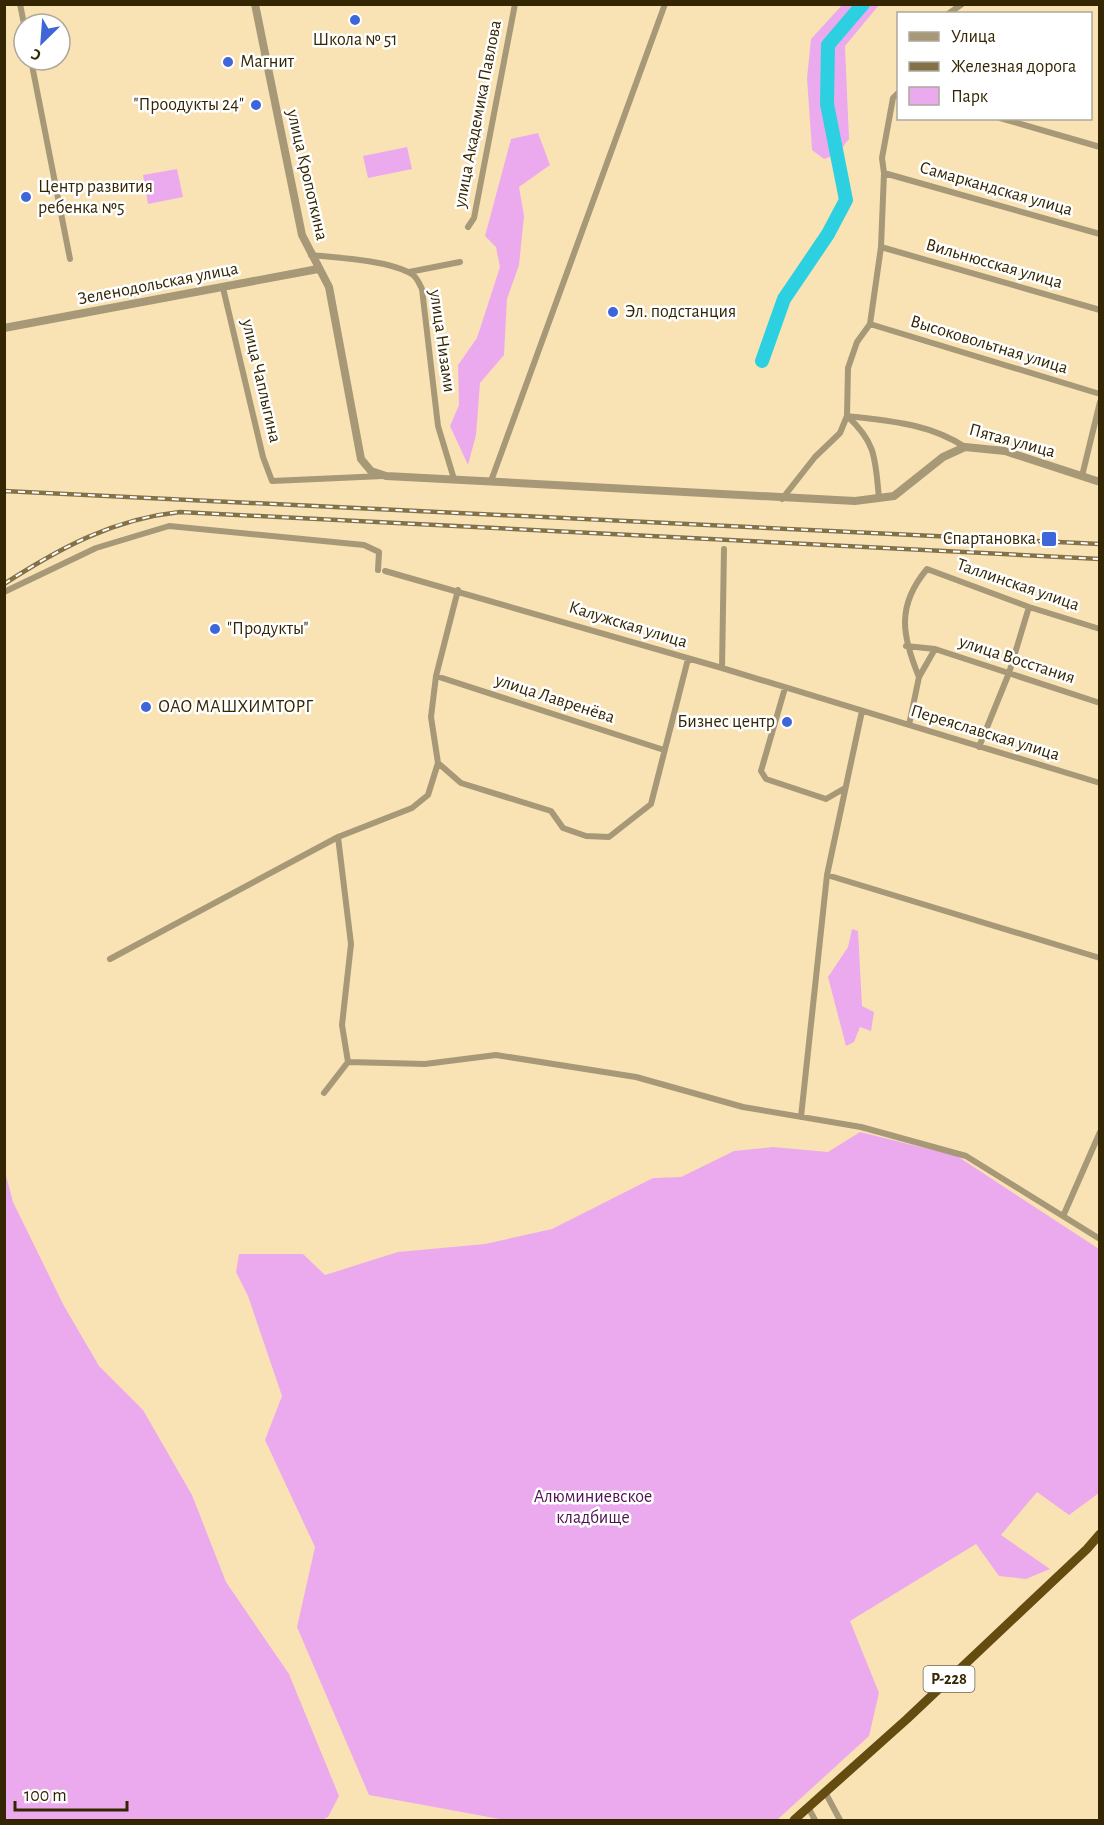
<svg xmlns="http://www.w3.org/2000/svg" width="1104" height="1825" font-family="'Alegreya Sans',sans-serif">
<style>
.green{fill:#ecaaee}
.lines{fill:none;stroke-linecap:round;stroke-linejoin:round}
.river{stroke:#2dd0e1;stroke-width:14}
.minor{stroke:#a79877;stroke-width:6}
.tertiary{stroke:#a79877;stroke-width:8}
.trunk{stroke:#644c10;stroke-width:9}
.rail-casing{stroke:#827149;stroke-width:4.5}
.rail{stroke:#fff;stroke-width:2;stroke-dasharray:7;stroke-linecap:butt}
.poi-dot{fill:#3e66d8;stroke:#fff;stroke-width:2}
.labels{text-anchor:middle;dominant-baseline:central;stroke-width:5;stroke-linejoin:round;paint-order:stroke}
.shield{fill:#fff;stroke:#71674e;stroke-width:1.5}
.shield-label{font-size:16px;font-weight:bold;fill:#342602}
.poi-label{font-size:18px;fill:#342602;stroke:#fff;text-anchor:start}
.street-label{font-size:18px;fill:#342602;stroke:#fff}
.park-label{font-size:18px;fill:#501154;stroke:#fff}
</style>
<rect width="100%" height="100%" fill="#f9e3b4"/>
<path class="green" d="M843 4 879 5 845 46 849 139 837 154 824 159 812 150 807 78 811 39Z
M538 133 550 165 519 187 524 216 519 265 507 299 504 355 480 383 476 435 468 465 450 426 459 405 458 365 477 338 500 267 496 247 485 236 511 139Z
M407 147 412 169 368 178 363 156Z
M177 169 183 197 148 204 143 175Z
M852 929 858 931 862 1006 874 1012 871 1031 860 1027 854 1042 846 1046 828 977 848 947Z
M860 1132 957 1156 1099 1249V1493L1069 1515 1037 1492 1001 1535 1050 1569 1026 1579 999 1576 976 1544 850 1621 879 1693 869 1736 777 1820H505L369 1795 297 1627 315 1547 265 1440 282 1396 248 1296 236 1272 239 1254H303L325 1275 398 1252 485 1244 552 1229 653 1178 681 1177 734 1151 773 1147 828 1152Z
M5 1172 13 1202 64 1306 99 1366 143 1410 192 1495 226 1582 289 1674 339 1796 328 1817 322 1820H5Z"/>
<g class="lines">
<path class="river" d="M762 361 784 299 828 234 846 200 827 104 828 45 863 4"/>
<path class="minor" d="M20 4 24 24
M948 14 962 4
M31 60 70 259
M1000 118 1100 147
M884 173 1100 234
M468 227 474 218 515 4
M881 247 1100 310
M311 255C339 258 384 260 408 272 416 275 419 283 422 289L438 426 454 479
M409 272 460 262
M223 288 263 457 272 481 383 476
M870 324 1100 394
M1082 476 1100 402
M491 481 665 4
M879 498C875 460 877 443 847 416L848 368 857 342 870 324 881 247 884 173 882 158 893 98 898 93
M782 499 815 457 840 433 847 416C889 421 928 423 965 447
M385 571 722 668 1100 783
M4 592 96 548 169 526 364 545 379 552 378 570
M906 646 935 649
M722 668 724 549
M436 676 664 750
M919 677C902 636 896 606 927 569L1029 607 1100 629
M785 688 761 771 766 779 826 799 845 788
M909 725 919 677 935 649 1100 703
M979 747 1009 673 1029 607
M438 763 461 783 551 811 563 828 586 836 609 837 651 804 688 659
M827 875 1100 958
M110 959 338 837 412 808 428 795 438 763 431 717 436 676 458 590
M348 1062 425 1064 496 1055 636 1077 743 1107 861 1127 966 1156 1100 1239
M324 1093 348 1062 342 1025 351 944 338 837
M801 1117 827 875 862 711
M1064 1214 1100 1132
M825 1792 840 1820
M808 1807 815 1820"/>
<path class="tertiary" d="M255 4 302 235 329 287 361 459 371 471 386 476 855 501 894 496 943 457 965 447 1005 451 1100 482
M4 328 318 269"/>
<path class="trunk" d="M794 1820 907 1719 1087 1549 1100 1534"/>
<defs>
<path id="rail" d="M4 491 1100 544
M4 584C60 548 113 519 180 512L1100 559"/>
</defs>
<use href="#rail" class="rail-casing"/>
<use href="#rail" class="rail"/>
</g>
<g class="poi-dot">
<circle cx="355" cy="20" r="6"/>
<circle cx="228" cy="62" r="6"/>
<circle cx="256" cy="105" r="6"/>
<circle cx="26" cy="197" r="6"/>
<circle cx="613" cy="312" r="6"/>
<rect x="1041" y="531" width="16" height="16" rx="3"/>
<circle cx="215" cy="629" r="6"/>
<circle cx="146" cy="707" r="6"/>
<circle cx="787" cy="722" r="6"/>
</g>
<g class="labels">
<rect class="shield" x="923.5" y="1666" width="51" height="26" rx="4.5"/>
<g class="shield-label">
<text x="949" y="1679">Р-228</text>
</g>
<g class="poi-label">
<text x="355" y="40" text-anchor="middle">Школа № 51</text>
<text x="240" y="62">Магнит</text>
<text x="244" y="105" text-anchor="end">"Проодукты 24"</text>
<text x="38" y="187">Центр развития<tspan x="38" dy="21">ребенка №5</tspan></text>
<text x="625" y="312">Эл. подстанция</text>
<text x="1036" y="539" text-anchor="end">Спартановка</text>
<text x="227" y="629">"Продукты"</text>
<text x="158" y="707">ОАО МАШХИМТОРГ</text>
<text x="775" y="722" text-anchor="end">Бизнес центр</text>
</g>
<g class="street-label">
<text transform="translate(478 114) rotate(-79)">улица Академика Павлова</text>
<text transform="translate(307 175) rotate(77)">улица Кропоткина</text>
<text transform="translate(996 189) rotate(16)">Самаркандская улица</text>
<text transform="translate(994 264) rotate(16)">Вильнюсская улица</text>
<text transform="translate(158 284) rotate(-11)">Зеленодольская улица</text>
<text transform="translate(442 341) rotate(82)">улица Низами</text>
<text transform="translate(989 345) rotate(17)">Высоковольтная улица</text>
<text transform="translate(261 381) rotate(77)">улица Чаплыгина</text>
<text transform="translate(1012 441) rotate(15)">Пятая улица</text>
<text transform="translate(1018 585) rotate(19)">Таллинская улица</text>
<text transform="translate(628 625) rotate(17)">Калужская улица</text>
<text transform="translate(1017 660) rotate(18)">улица Восстания</text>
<text transform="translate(555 699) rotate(18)">улица Лавренёва</text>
<text transform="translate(985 733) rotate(17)">Переяславская улица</text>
</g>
<g class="park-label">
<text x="593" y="1497">Алюминиевское<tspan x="593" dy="21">кладбище</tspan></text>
</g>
</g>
<rect width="1104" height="1825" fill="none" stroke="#342602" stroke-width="12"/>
<rect x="897" y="12" width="195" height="108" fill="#ffffff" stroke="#aea89a" stroke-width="1.5"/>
<rect x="909" y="32" width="30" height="9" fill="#a79877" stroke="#aea89a" stroke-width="1.5"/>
<text x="951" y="42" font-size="18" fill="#342602">Улица</text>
<rect x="909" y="62" width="30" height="9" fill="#827149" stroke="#aea89a" stroke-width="1.5"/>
<text x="951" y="72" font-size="18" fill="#342602">Железная дорога</text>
<rect x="909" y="87" width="30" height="18" fill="#ecaaee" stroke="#aea89a" stroke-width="1.5"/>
<text x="951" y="102" font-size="18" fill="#342602">Парк</text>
<g transform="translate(42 42) rotate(205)"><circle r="28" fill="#ffffff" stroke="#aea89a" stroke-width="1.5"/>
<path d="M0-4.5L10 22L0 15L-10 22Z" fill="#3e66d8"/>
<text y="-9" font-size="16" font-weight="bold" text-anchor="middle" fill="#342602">С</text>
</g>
<path d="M15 1801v9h112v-9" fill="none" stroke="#342602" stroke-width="3"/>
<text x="24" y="1801" font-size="18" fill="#342602" stroke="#ffffff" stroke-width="4.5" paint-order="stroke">100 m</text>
</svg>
